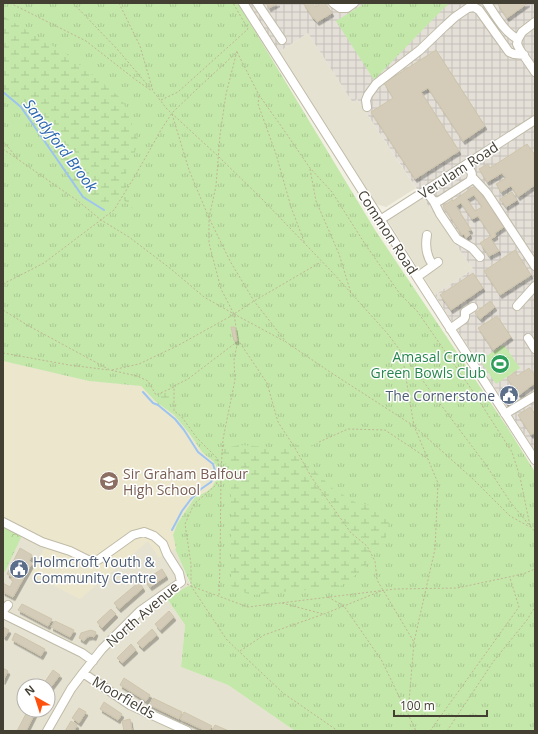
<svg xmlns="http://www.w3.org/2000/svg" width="538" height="734" font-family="'Open Sans',sans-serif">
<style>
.residential{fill:#e6e2d1;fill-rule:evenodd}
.industrial{fill:url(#industrial-grid)}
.education{fill:#ece7cc}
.grass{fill:url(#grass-tufts)}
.wetland{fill:url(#wetland-marsh)}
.park{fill:url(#park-crowns)}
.garden{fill:#c4e8aa}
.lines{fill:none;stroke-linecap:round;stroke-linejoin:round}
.stream{stroke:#9dc4f1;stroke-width:2}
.building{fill:#d4ccb8;stroke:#cec5ab;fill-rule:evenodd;filter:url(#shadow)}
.minor-casing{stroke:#c0bba8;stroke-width:10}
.path{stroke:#bfb696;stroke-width:1;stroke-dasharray:2 2;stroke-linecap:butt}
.minor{stroke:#fff;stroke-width:8}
.labels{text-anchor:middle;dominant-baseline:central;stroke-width:3;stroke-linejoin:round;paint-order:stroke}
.street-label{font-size:14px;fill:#443f33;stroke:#fff}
.leisure-label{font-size:14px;fill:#27864d;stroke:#fff;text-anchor:end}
.service-label{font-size:14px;fill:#4e5e75;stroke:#fff;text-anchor:end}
.education-label{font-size:14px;fill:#785e54;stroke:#fff;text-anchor:start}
.water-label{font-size:15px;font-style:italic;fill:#2b67b0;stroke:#fff}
</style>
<defs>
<pattern id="industrial-grid" width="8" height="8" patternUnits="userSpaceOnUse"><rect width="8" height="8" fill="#e4e0d8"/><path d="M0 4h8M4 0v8" fill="none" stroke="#c5c1ba"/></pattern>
<pattern id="grass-tufts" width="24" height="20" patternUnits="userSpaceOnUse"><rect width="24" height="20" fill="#c4e8aa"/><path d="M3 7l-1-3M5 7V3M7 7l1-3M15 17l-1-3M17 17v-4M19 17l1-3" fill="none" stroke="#aac893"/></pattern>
<pattern id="wetland-marsh" width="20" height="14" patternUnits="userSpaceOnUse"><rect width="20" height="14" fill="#c4e8aa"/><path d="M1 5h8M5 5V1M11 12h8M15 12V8" fill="none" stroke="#aac893"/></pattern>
<pattern id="park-crowns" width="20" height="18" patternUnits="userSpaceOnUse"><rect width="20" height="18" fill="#c4e8aa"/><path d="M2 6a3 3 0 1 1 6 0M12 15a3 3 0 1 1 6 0" fill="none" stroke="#aac893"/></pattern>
<filter id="shadow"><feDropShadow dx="2" dy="3.5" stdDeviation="0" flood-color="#0004"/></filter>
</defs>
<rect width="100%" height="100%" fill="#f2efe3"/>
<path class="residential" d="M308 33 353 103 357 99 416 188 386 207 376 204 279 52Z
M423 198 473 269 435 295 388 221Z
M3 361 89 381 141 386 175 549 191 586 168 600 185 625 181 667 228 685 295 731H3ZM24 686H48V710H24Z"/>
<path class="industrial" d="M248 3H535V451L435 295 473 269 423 198 357 99 353 103 308 33 279 52Z"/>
<path class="education" d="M3 361 89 381 141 386 155 401 174 415 189 433 202 452 215 463 218 472 217 478 212 487 206 492 195 497 177 524 173 535 176 548 159 558 148 541 80 599 31 574 47 543 3 523Z"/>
<path class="grass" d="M3 3H238L375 230 509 430 535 472V731H295L228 685 181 667 185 625 168 600 184 588 191 585 175 549 176 548 173 535 177 524 195 497 206 492 212 487 217 478 218 472 215 463 202 452 189 433 174 415 155 401 141 386 89 381 3 361Z
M365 3H446L448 5 443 9 374 80 336 21Z"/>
<path class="wetland" d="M3 16 65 53 122 99 139 142 126 173V195L133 209 123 199H111L104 210 83 197 21 107 3 92Z
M170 389 171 394 165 403 158 405 157 402 161 394Z
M311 441 314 443 313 446 294 450 332 488 358 504 377 505 390 518 386 537 364 569 339 587 250 595 231 586V497L225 462 213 464 221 449 239 445 286 448Z"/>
<path class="park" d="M3 523 23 533 5 572 3 571Z"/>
<path class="garden" d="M504 345 520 368 496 384 480 360Z
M3 535 18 543 4 570H3Z"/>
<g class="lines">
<path class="stream" d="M3 92 21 107 83 197 104 210
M143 392 153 403 158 405 175 419 184 430 198 452 213 464 216 474 211 482 201 489 191 499 182 511 172 530"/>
</g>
<path class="building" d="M266 3H278L269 8Z
M303 3H312L315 7 319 5 318 3H325L332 13 317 22 314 18H313Z
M497 3H528L507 18Z
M436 50 485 126 463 141 428 88 421 92 459 151 415 179 371 112 393 98 384 83Z
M527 144 535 155V185L518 197 511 186 501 192 496 184 506 178 502 173 487 182 479 169 488 164 490 168Z
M476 185 484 198 487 196 497 211 494 212 504 227 495 233 496 236 491 239 499 251 489 256 480 243 491 236 478 216 472 219 461 203 456 206 471 230 468 231 470 235 466 238 464 234 462 235 443 206 452 200 453 201ZM474 195 482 207 475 211 467 199Z
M512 192 517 200 506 207 500 199Z
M515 250 531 275 500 295 484 271Z
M473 273 483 288 451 310 440 295Z
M490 301 495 307 480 319 475 313Z
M497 316 511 337 493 350 478 328Z
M231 327H235L237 341H234Z
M529 368 535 376V383L519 395 507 378 515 372 517 376Z
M512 388 516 392 509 398 511 401 507 404 502 397Z
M530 407 535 414V432L531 435 518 415Z
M20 548 32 555 29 561 32 563 13 597 3 592V583L10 587 13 581 11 580 12 577 7 574Z
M162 569 166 576 150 587 145 580Z
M139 582 143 588 119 609 114 603Z
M22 604 52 619 48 626 18 610Z
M111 609 116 614 102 628 97 622Z
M169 611 174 617 160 630 155 624Z
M55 621 74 630 70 637 51 627Z
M3 627 9 630 5 637 3 636Z
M152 629 157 635 142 648 137 643Z
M91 630 96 632 94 637 91 636 87 637 84 641 79 638 81 633Z
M15 633 45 649 41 656 12 640Z
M131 644 136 650 122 663 117 658Z
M3 668 8 671 3 681Z
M53 670 60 675 48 691V686H42Z
M124 678 150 695 146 701 120 685Z
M153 698 182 712 179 719 150 705Z
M104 702 122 714 118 720 100 709Z
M79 708 86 712 79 723 72 718Z
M28 710 35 713 26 731H17Z
M184 712 212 726 209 731H206L180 719Z
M130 719 132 731H124L122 721Z
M71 721 77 725 74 731H65Z
M215 725 229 731H212Z"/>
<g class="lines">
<defs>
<path id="minor" d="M243 3 417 277 535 460
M257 3 282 40
M333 3 340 8H347L354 3
M487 3C495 15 505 33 518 39
M535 22 522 32 518 39 517 44 520 50 535 72
M367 107 366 100 368 95 376 84 420 50 444 27 455 17 468 8 474 7 479 10 509 52 514 54 524 55
M472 177 487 193 535 266
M426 191 434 202 439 201 470 181C474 173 471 171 466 165
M434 202 440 214 457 239 472 248 480 257
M380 220 535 120
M427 235C425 246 426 256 433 265
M417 277 438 262
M517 306 535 286
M450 329 464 319 465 317V312L473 307
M528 338 535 349
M505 414 535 396
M3 522 42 542 70 551 88 560H98L133 535 144 532 154 536 163 544 167 554 179 573 181 582 140 611 102 649 83 673 71 689 47 731
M3 611 8 605
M3 614 82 653 93 661
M83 673 130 705 187 731"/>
</defs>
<use href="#minor" class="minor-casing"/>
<path class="path" d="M10 3 86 41 136 80 152 91
M73 3 117 49 151 89
M119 3 140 46 153 91 167 109 219 157 264 201 333 273 387 333 486 465 511 503 535 532
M237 51 226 94 220 135 216 186 209 218V243L221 289 234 314 238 340 267 383 278 422 295 448 312 478 351 533 367 546 375 561 377 580 414 642
M237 52 259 95 279 123 310 168 332 192 365 244 400 294 417 311 474 393 512 452 520 477 530 526
M259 96 258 104 276 154 291 207 305 244
M161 100 178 92 248 29 233 3
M172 114 189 170 209 218 230 261 254 301 286 342 330 372 414 426 473 479 510 516 530 527
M3 141 18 159
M3 149 78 201 101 220 129 237 171 269 204 297 234 314 284 341
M310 169 316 201 339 254 351 293
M3 284 44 263 114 210 135 176 161 130 172 113 197 89 237 52
M3 310 27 325 110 370 137 376 148 381 156 395 174 387V411L181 416 197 438 217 458 221 473 216 485 194 504 185 524 191 564V586L248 607 395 589 457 588 523 574 535 569
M3 353 69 365 109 370
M402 354 414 426 438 483 435 549 414 642 408 714 416 731
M112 370 139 364 177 346 231 316 254 301 321 262
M174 386 188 379 238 341
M319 442 348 429 385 430 427 458
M221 471 223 439 235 380 234 360 238 340
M187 584 191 586 227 640 283 693 338 731
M219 595 220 565 221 475
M328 597 344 606 382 661 407 713
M282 603 323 614
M240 651 264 635 324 614 381 591
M430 731 519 607 510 578
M447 731 493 662 527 620 535 607"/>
<use href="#minor" class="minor"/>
</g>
<defs>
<symbol id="stadium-disc" viewBox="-11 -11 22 22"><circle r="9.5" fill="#2e9e5b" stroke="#fff"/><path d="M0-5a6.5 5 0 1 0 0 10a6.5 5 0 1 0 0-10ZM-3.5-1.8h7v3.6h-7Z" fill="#fff"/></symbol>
<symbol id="civic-disc" viewBox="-11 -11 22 22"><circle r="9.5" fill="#5c6f8a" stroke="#fff"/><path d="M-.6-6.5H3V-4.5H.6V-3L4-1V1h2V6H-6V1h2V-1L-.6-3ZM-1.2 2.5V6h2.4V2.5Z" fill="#fff"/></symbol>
<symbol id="school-disc" viewBox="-11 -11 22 22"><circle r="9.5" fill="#8d6e63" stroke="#fff"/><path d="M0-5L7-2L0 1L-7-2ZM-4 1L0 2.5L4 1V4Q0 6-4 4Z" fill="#fff"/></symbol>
</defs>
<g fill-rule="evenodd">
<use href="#stadium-disc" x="489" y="353" width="22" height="22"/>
<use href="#civic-disc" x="498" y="384" width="22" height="22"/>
<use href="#school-disc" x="98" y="470" width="22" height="22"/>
<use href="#civic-disc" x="8" y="558" width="22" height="22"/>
</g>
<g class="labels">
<g class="street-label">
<text transform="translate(458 170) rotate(-33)">Verulam Road</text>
<text transform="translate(388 232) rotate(57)">Common Road</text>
<text transform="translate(142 614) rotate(-41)">North Avenue</text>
<text transform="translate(124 697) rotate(30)">Moorfields</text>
</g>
<g class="leisure-label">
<text x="486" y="356">Amasal Crown<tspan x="486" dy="16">Green Bowls Club</tspan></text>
</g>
<g class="service-label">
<text x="495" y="395">The Cornerstone</text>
<text x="33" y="561" text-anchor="start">Holmcroft Youth &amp;<tspan x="33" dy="16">Community Centre</tspan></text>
</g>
<g class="education-label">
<text x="123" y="473">Sir Graham Balfour<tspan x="123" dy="16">High School</tspan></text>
</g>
<g class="water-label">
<text transform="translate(61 145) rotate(53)">Sandyford Brook</text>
</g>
</g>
<rect width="538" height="734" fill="none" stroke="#443f33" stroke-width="8"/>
<g transform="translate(36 698) rotate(321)"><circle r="19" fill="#ffffff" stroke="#b4b2ad"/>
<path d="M0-3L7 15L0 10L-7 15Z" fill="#fe510e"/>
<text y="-6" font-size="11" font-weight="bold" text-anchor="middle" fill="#443f33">N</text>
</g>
<path d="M394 710v6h93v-6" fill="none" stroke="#443f33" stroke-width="2"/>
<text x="400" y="710" font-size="12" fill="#443f33" stroke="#ffffff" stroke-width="3" paint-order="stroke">100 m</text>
</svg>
